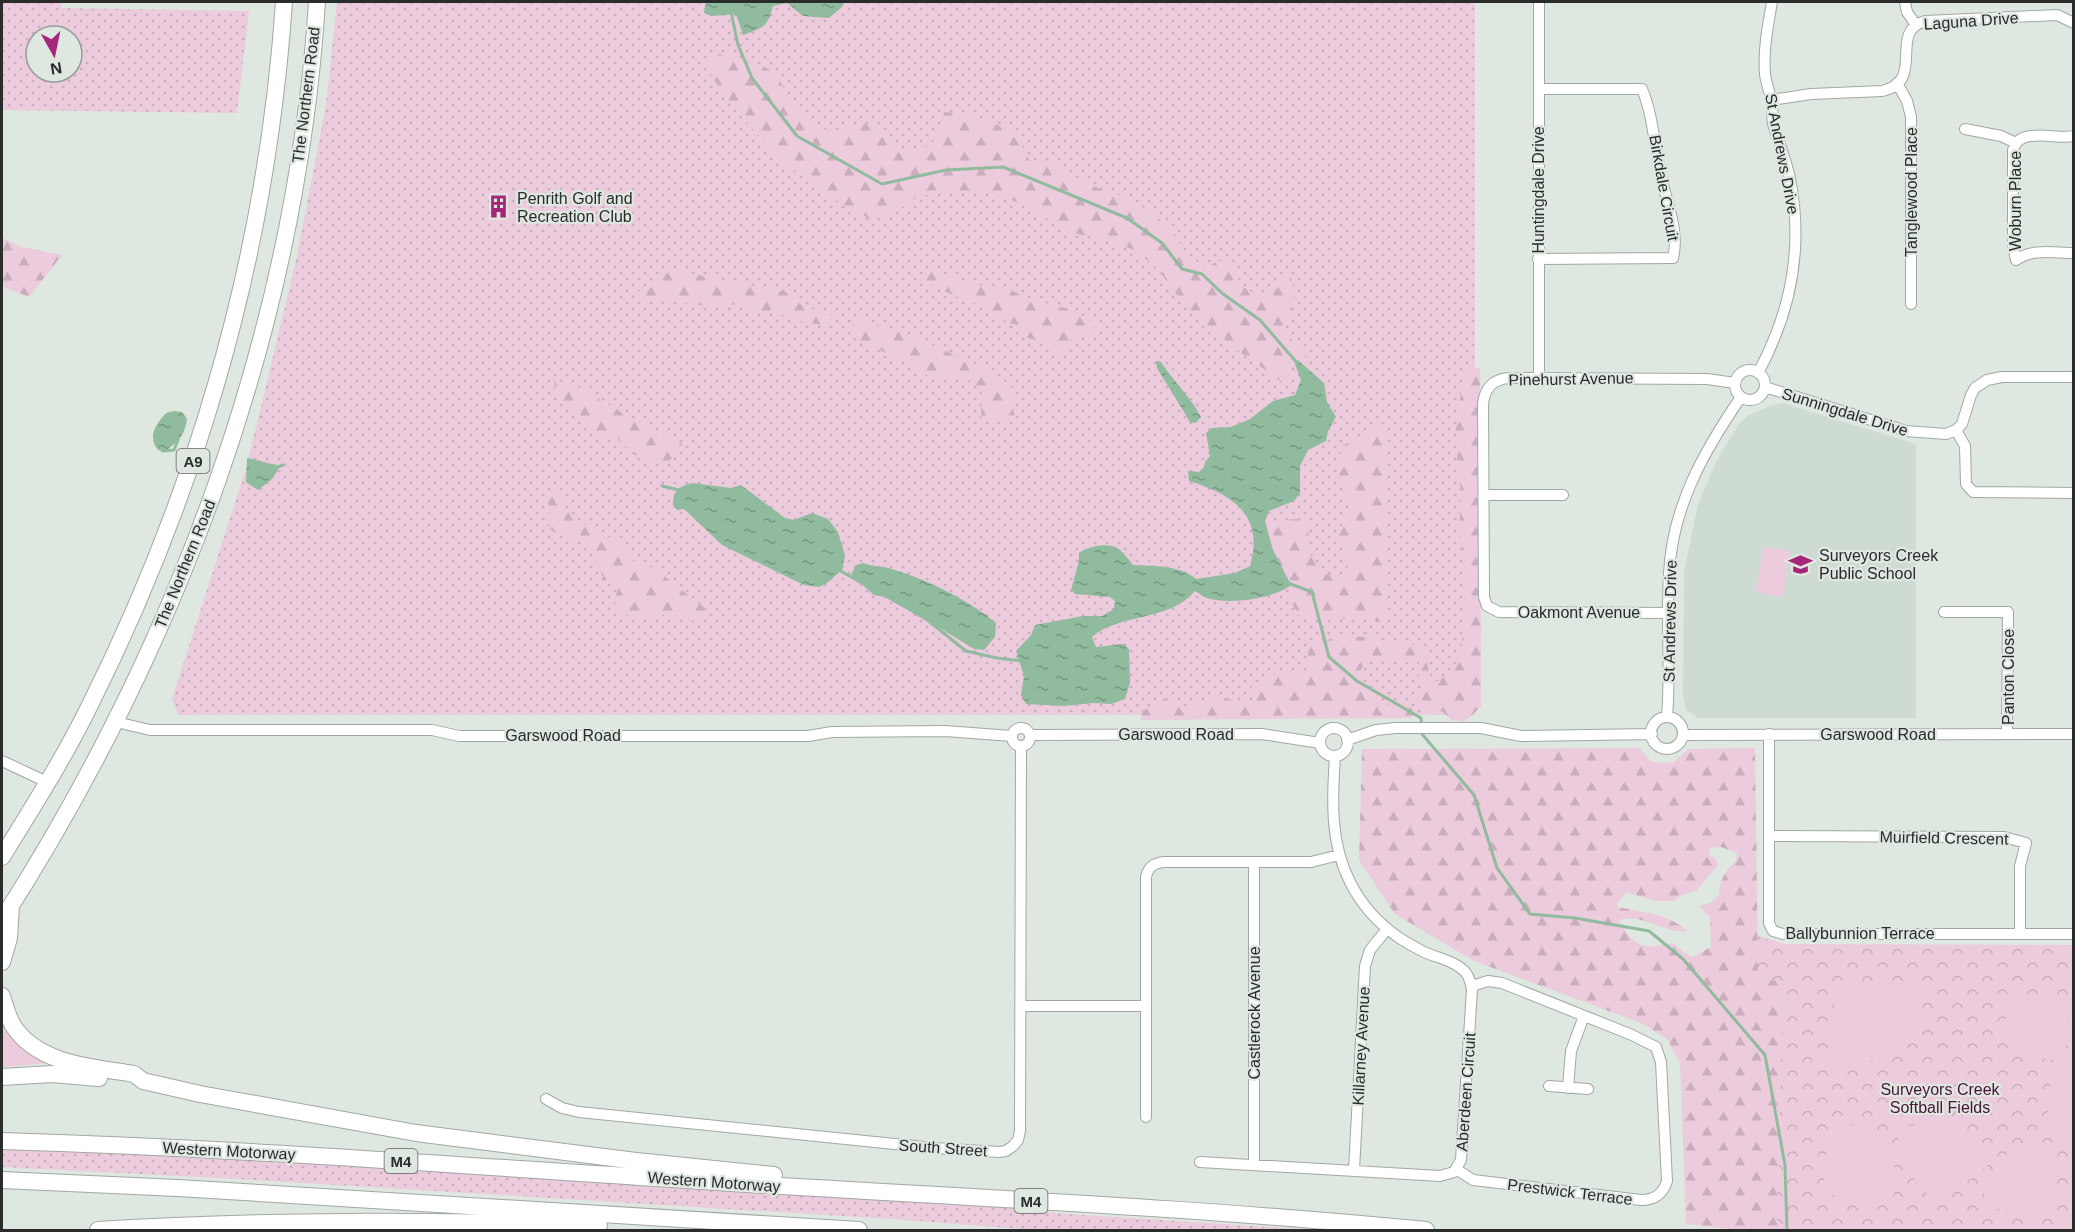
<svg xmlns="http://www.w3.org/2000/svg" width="2075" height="1232" font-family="Arial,sans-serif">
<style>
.built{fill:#cedbd2}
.grass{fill:url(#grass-dots);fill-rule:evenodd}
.forest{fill:url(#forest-firs);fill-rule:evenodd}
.park{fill:url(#park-crowns)}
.garden{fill:#ebcbdc}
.water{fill:url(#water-ripples)}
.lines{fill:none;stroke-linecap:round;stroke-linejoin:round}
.stream{stroke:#91bb9e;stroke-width:3}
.minor-casing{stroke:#a1a8a3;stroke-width:12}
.highway-casing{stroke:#a1a8a3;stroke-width:18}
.minor{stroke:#fff;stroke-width:10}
.highway{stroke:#fff;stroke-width:16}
.labels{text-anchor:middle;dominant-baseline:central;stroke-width:4.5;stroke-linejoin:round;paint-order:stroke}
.shield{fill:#dfe7e1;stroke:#606461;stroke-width:1.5}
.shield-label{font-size:15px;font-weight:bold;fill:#292c2a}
.street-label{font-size:16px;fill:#292c2a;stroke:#dfe7e1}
.poi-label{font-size:16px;fill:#292c2a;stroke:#dfe7e1;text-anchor:start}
.park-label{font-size:16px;fill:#481335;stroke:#dfe7e1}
</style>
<defs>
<pattern id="grass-dots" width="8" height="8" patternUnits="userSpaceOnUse" patternTransform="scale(1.5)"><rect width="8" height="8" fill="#ebcbdc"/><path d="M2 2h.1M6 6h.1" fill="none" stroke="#caaebd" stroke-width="1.8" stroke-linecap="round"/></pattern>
<pattern id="forest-firs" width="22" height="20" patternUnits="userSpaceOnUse" patternTransform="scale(1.5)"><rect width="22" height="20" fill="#ebcbdc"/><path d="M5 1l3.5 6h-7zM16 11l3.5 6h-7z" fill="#caaebd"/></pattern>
<pattern id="park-crowns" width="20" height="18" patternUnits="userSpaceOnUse" patternTransform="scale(1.5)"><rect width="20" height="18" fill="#ebcbdc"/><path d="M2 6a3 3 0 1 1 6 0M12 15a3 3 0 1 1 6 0" fill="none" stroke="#caaebd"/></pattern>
<pattern id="water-ripples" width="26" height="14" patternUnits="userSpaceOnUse" patternTransform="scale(1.5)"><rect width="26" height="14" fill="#91bb9e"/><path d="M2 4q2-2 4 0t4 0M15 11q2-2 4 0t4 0" fill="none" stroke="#769881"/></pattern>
</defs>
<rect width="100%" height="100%" fill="#dfe7e1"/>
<path class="built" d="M1782 403 1916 444V718H1699L1686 710 1683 695 1684 572 1698 504 1717 460H1719V456L1739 424 1747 416 1767 407Z"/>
<path class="grass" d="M2 2H62V8L249 11 237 113 2 110ZM36 36H72V72H36Z
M337 2H1475V715H178L172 699 247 465 296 261 326 105Z
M2 1147 121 1152 1038 1209V1212L1314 1230H1034L892 1219 239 1179 2 1167Z"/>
<path class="forest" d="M719 54 733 57 758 69 759 64 775 73 794 105 813 126 836 132 868 123 882 129 895 152C912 154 933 150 939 131 941 125 940 117 940 111L978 117 1016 133 1029 160 1055 163 1061 171 1102 190 1130 198 1173 229 1182 249 1201 265 1213 272 1212 264 1224 260 1233 263C1239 286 1246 297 1272 292L1277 278 1290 274C1297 293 1294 310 1282 327L1307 359 1297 356 1288 357V386L1233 347 1184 305 1158 269 1134 250 1109 240 1063 231 1037 211 1005 197 973 190 926 195 917 197 888 217 870 219 830 197 787 165 744 120 711 76 709 62Z
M2 238 22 247 62 255 29 297 2 286Z
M672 270 786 292 803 306 839 317C833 319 827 323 821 324 814 326 778 314 771 310 756 316 749 311 735 304L723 308 638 297 636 293Z
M931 271 975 285 1004 287 1030 299 1076 311 1097 326 1089 335 1069 340 1064 353 1057 352 1049 343 1028 338 1019 325 1009 323 984 306 963 300 923 281Z
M858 318 910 335 997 374 1015 391 1012 404 1016 422 981 417 982 394 980 387 966 379 953 377H930L905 362 850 336 849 329Z
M1468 368H1480L1481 707 1464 722 1451 720 1442 711 1428 713 1419 707 1416 700 1422 696 1425 688 1419 677V662C1400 664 1384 658 1365 661L1361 670 1362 687 1385 705 1408 702 1409 706 1417 712 1411 718 1141 720V712L1166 698 1186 708C1198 705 1211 696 1223 698 1237 700 1240 705 1256 704L1251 685 1272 677 1279 671 1289 675 1307 673C1310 660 1305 654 1312 641L1328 640 1336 636 1366 637 1427 647 1426 661 1432 681H1438L1449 673 1459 659 1462 643 1466 573 1459 527 1462 493 1458 477 1456 428 1461 392Z
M554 380 575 385 654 431 680 441 684 449 664 464 641 460 616 437 600 438C585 425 555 400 554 380Z
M1383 423 1388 445 1384 497 1388 560 1386 617 1379 622 1356 616 1347 619 1300 617 1291 602V585L1273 550 1265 521 1299 519 1307 521 1311 557 1323 573 1334 576 1345 573 1349 563 1337 535 1350 507 1338 470 1342 446Z
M552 491 560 497 572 519 595 528 621 545 634 562 654 568 706 609 703 626 684 616 663 615 639 618 621 614 614 601 619 587 605 583 594 555 583 541 567 539 549 529 548 498Z
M1639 748 1652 762 1673 763 1688 749 1755 748 1758 977 1783 982 1777 1230H1738L1686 1224 1680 1063 1667 1039 1641 1023 1474 961 1395 914 1359 860 1362 749ZM1721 847 1737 853 1736 861C1725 871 1720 879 1719 895L1710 903 1699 906 1710 917 1711 947 1692 957 1684 953 1673 943C1643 950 1633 947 1619 920 1644 913 1663 934 1687 931 1670 914 1641 912 1618 907L1617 904 1626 892 1656 901H1674L1682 895 1697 890 1718 865 1715 858 1709 855 1710 848Z"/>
<path class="park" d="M1758 936 1785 944 2073 945V1230H1777L1783 982 1758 978Z"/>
<path class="garden" d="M1763 547 1790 551 1783 597 1756 592Z
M1836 980 1927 986 1919 1023 1897 1054 1861 1063H1830Z
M2006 994 2068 998 2065 1060C2054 1059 2030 1059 2022 1053 2004 1040 2005 1012 2006 994Z
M2 1021 8 1031 49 1063 2 1067Z
M2073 1057 2074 1157 2073 1158 2057 1139 2047 1119 2051 1082 2061 1067Z
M1942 1122 1971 1131 1993 1161 1938 1206 1888 1150 1909 1126Z
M1829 1124 1855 1125 1882 1143 1895 1168 1893 1200 1823 1195Z
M2031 1142 2058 1143 2052 1213 1982 1208C1986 1174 1998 1154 2031 1142Z"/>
<path class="water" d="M706 2H843V6L829 18 803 16 787 3 773 6C767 28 764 27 743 35L736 14 711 16 704 13Z
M1298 360 1324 383 1327 402 1336 417 1328 431 1326 441 1308 450 1300 466V493L1294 501 1269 511 1265 521 1273 550 1291 585C1274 599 1228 605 1207 598 1203 597 1199 593 1195 591 1170 622 1121 612 1092 637L1096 647 1123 644 1129 649 1130 683 1125 699 1111 704 1094 703 1063 706 1026 704 1021 695 1024 676 1016 651 1031 635 1035 625 1083 616H1102L1114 609 1115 601 1110 597 1075 594 1071 590 1079 561V553C1089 546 1108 542 1119 549 1124 553 1129 560 1133 565 1153 566 1180 565 1196 579L1235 573 1250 566C1265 515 1232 494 1189 481L1188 471 1199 472 1204 467 1205 462 1210 456 1206 433 1212 428 1231 427 1250 419 1273 401 1295 395 1301 380 1295 364Z
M1156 361 1161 362C1173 381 1191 397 1201 417L1196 423 1190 422 1157 368Z
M174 411 182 412 187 419C185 435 178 442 165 451L158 450C147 436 156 424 166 413Z
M247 458C256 459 267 464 277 465L278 470 271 480 258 490 246 482Z
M693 483 731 488 741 485 785 518 794 520 812 513 828 519 838 532 845 555 842 570 827 583 819 587 804 585 722 545 684 509 677 510 673 505C673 490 680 486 693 483Z
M863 563C874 567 885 566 895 570 928 580 970 601 996 623L995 637 984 650 974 649 891 598 874 595 851 575 856 565Z"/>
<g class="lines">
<path class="stream" d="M731 12 738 45 752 78 797 136 882 184 946 170 1003 167 1127 218 1162 243 1182 269 1202 274 1223 294 1260 320 1298 364
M162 451 174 450 178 440
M275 468 283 465
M662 486 679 490
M839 570 860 582
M1288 583 1312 592 1329 657 1357 681 1421 718 1422 734 1474 795 1497 868 1530 914 1575 918 1649 931 1683 959 1765 1055 1785 1165 1787 1230
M884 595 926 619 966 651 997 658 1023 661"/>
<defs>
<path id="minor" d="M1539 2V378
M1905 2 1907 12 1916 25
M1897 83 1907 101 1911 117V304
M1771 100 1811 94 1882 91C1927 81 1887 32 1925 21L2057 15 2074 23
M1965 129 2001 136 2016 143
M2074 136C2056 140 2019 126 2013 150V245L2016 260C2032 248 2054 253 2074 253
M1538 259 1673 258C1680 229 1665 200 1660 171 1654 144 1653 115 1642 89H1539
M1735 385a15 15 0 1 1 30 0a15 15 0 1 1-30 0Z
M1758 373C1790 314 1803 250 1791 184 1788 164 1780 147 1774 127 1771 120 1773 113 1772 105 1771 94 1766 84 1765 74 1763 50 1768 25 1772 2
M1765 387 1906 431 1946 434 1956 430 1962 424 1971 395 1975 388 1987 380 2002 377H2074
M1956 430 1965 446 1966 484 1973 492 2074 493
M1484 495H1563
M1944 612H2008L2007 734
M1668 613 1499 612 1487 606 1484 597 1483 404C1485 388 1492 380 1508 378L1707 379 1735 383
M1667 717C1671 669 1666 622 1669 574 1672 507 1704 451 1741 397
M1651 733a16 16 0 1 1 32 0a16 16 0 1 1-32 0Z
M116 722 150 730H432L459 736H808L832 732 945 731 1012 736
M1012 737a9 9 0 1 1 18 0a9 9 0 1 1-18 0Z
M1320 742a14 14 0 1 1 28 0a14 14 0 1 1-28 0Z
M1769 734V923L1773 931 1783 934H2074
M1031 735 1262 734 1320 743
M1683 735 2074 734
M1347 740 1376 730 1395 728H1481L1521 736 1652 734
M2 761 47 782
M1770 836 2004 837 2026 843 2020 866V934
M1021 1006H1146
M1549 1086 1588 1089
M1568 1088 1571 1051 1584 1016
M546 1099 562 1108 579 1112 934 1148 999 1152 1006 1151 1013 1146 1018 1140 1020 1131 1021 746
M1146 1117V877C1148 867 1154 863 1164 862H1311L1339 855
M1200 1162 1440 1176 1454 1172 1461 1160 1472 990C1471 984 1470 978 1466 973 1457 962 1439 958 1426 953 1416 948 1407 943 1398 937 1378 923 1361 904 1350 882 1330 843 1332 799 1335 757
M1254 1165V862
M1456 1169 1473 1180 1641 1200C1655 1200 1663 1194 1667 1181L1661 1062 1656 1047 1632 1035 1502 983 1488 981 1472 986
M1354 1170 1365 966 1370 950 1387 929"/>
<path id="highway" d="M2 857C32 808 64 758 89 707 201 483 267 251 284 2
M2 920C178 645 296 329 317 2
M2 962 9 938 11 906
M2 996C5 1006 8 1018 14 1027 40 1065 93 1067 134 1074L143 1081 200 1094 416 1133 636 1161 774 1175
M2 1077 52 1074 99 1078
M2 1141C240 1148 479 1167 717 1182 953 1197 1190 1207 1426 1230
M2 1180 178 1188 859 1230
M98 1230C265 1219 432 1221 599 1225"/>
</defs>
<use href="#minor" class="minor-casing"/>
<use href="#highway" class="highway-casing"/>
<use href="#minor" class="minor"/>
<use href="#highway" class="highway"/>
</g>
<defs>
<symbol id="building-bare" viewBox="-9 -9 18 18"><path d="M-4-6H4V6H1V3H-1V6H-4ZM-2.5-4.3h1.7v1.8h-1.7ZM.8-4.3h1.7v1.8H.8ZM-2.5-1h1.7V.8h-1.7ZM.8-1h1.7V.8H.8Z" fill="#a4277a" stroke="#dfe7e1" stroke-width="2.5" paint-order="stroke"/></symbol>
<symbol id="school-bare" viewBox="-9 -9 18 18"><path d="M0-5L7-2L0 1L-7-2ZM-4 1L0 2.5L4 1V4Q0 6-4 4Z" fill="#a4277a" stroke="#dfe7e1" stroke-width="2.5" paint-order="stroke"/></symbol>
</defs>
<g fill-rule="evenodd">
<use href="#building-bare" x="482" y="190" width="33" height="33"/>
<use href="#school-bare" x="1784" y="548" width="33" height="33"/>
</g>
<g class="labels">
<g class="shield">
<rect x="176.5" y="449" width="33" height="24" rx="4.5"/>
<rect x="384.5" y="1149" width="33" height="24" rx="4.5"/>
<rect x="1014.5" y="1189" width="33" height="24" rx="4.5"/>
</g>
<g class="shield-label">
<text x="193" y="461">A9</text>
<text x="401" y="1161">M4</text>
<text x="1031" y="1201">M4</text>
</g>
<g class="street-label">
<text transform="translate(1971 21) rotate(-4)">Laguna Drive</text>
<text transform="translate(306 95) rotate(-83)">The Northern Road</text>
<text transform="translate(1782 154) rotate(79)">St Andrews Drive</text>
<text transform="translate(1664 188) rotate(80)">Birkdale Circuit</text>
<text transform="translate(1538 190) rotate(-90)">Huntingdale Drive</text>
<text transform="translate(1911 192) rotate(-90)">Tanglewood Place</text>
<text transform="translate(2015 201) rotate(-90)">Woburn Place</text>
<text transform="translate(1571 379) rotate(-1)">Pinehurst Avenue</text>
<text transform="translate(1845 412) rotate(17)">Sunningdale Drive</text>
<text transform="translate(185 564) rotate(-68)">The Northern Road</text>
<text x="1579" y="612">Oakmont Avenue</text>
<text transform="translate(1670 621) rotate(-89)">St Andrews Drive</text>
<text transform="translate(2008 677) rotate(-90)">Panton Close</text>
<text x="1176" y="734">Garswood Road</text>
<text x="1878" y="734">Garswood Road</text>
<text x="563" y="735">Garswood Road</text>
<text transform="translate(1944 838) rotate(1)">Muirfield Crescent</text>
<text x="1860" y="933">Ballybunnion Terrace</text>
<text transform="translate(1254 1013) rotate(-90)">Castlerock Avenue</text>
<text transform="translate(1361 1046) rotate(-87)">Killarney Avenue</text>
<text transform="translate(1466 1092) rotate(-86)">Aberdeen Circuit</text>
<text transform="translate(943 1148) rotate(4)">South Street</text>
<text transform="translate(229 1151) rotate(3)">Western Motorway</text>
<text transform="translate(714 1182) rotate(4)">Western Motorway</text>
<text transform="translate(1570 1192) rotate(7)">Prestwick Terrace</text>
</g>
<g class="poi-label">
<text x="517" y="198">Penrith Golf and<tspan x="517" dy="18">Recreation Club</tspan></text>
<text x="1819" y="555">Surveyors Creek<tspan x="1819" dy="18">Public School</tspan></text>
</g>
<g class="park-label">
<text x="1940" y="1089">Surveyors Creek<tspan x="1940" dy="18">Softball Fields</tspan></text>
</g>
</g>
<rect width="2075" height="1232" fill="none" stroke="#292c2a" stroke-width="6"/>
<g transform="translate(54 54) rotate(171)"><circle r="28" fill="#dfe7e1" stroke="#969c98" stroke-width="1.5"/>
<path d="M0-4.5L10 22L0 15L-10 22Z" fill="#a4277a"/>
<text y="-9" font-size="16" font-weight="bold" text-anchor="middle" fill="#292c2a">N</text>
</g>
</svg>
